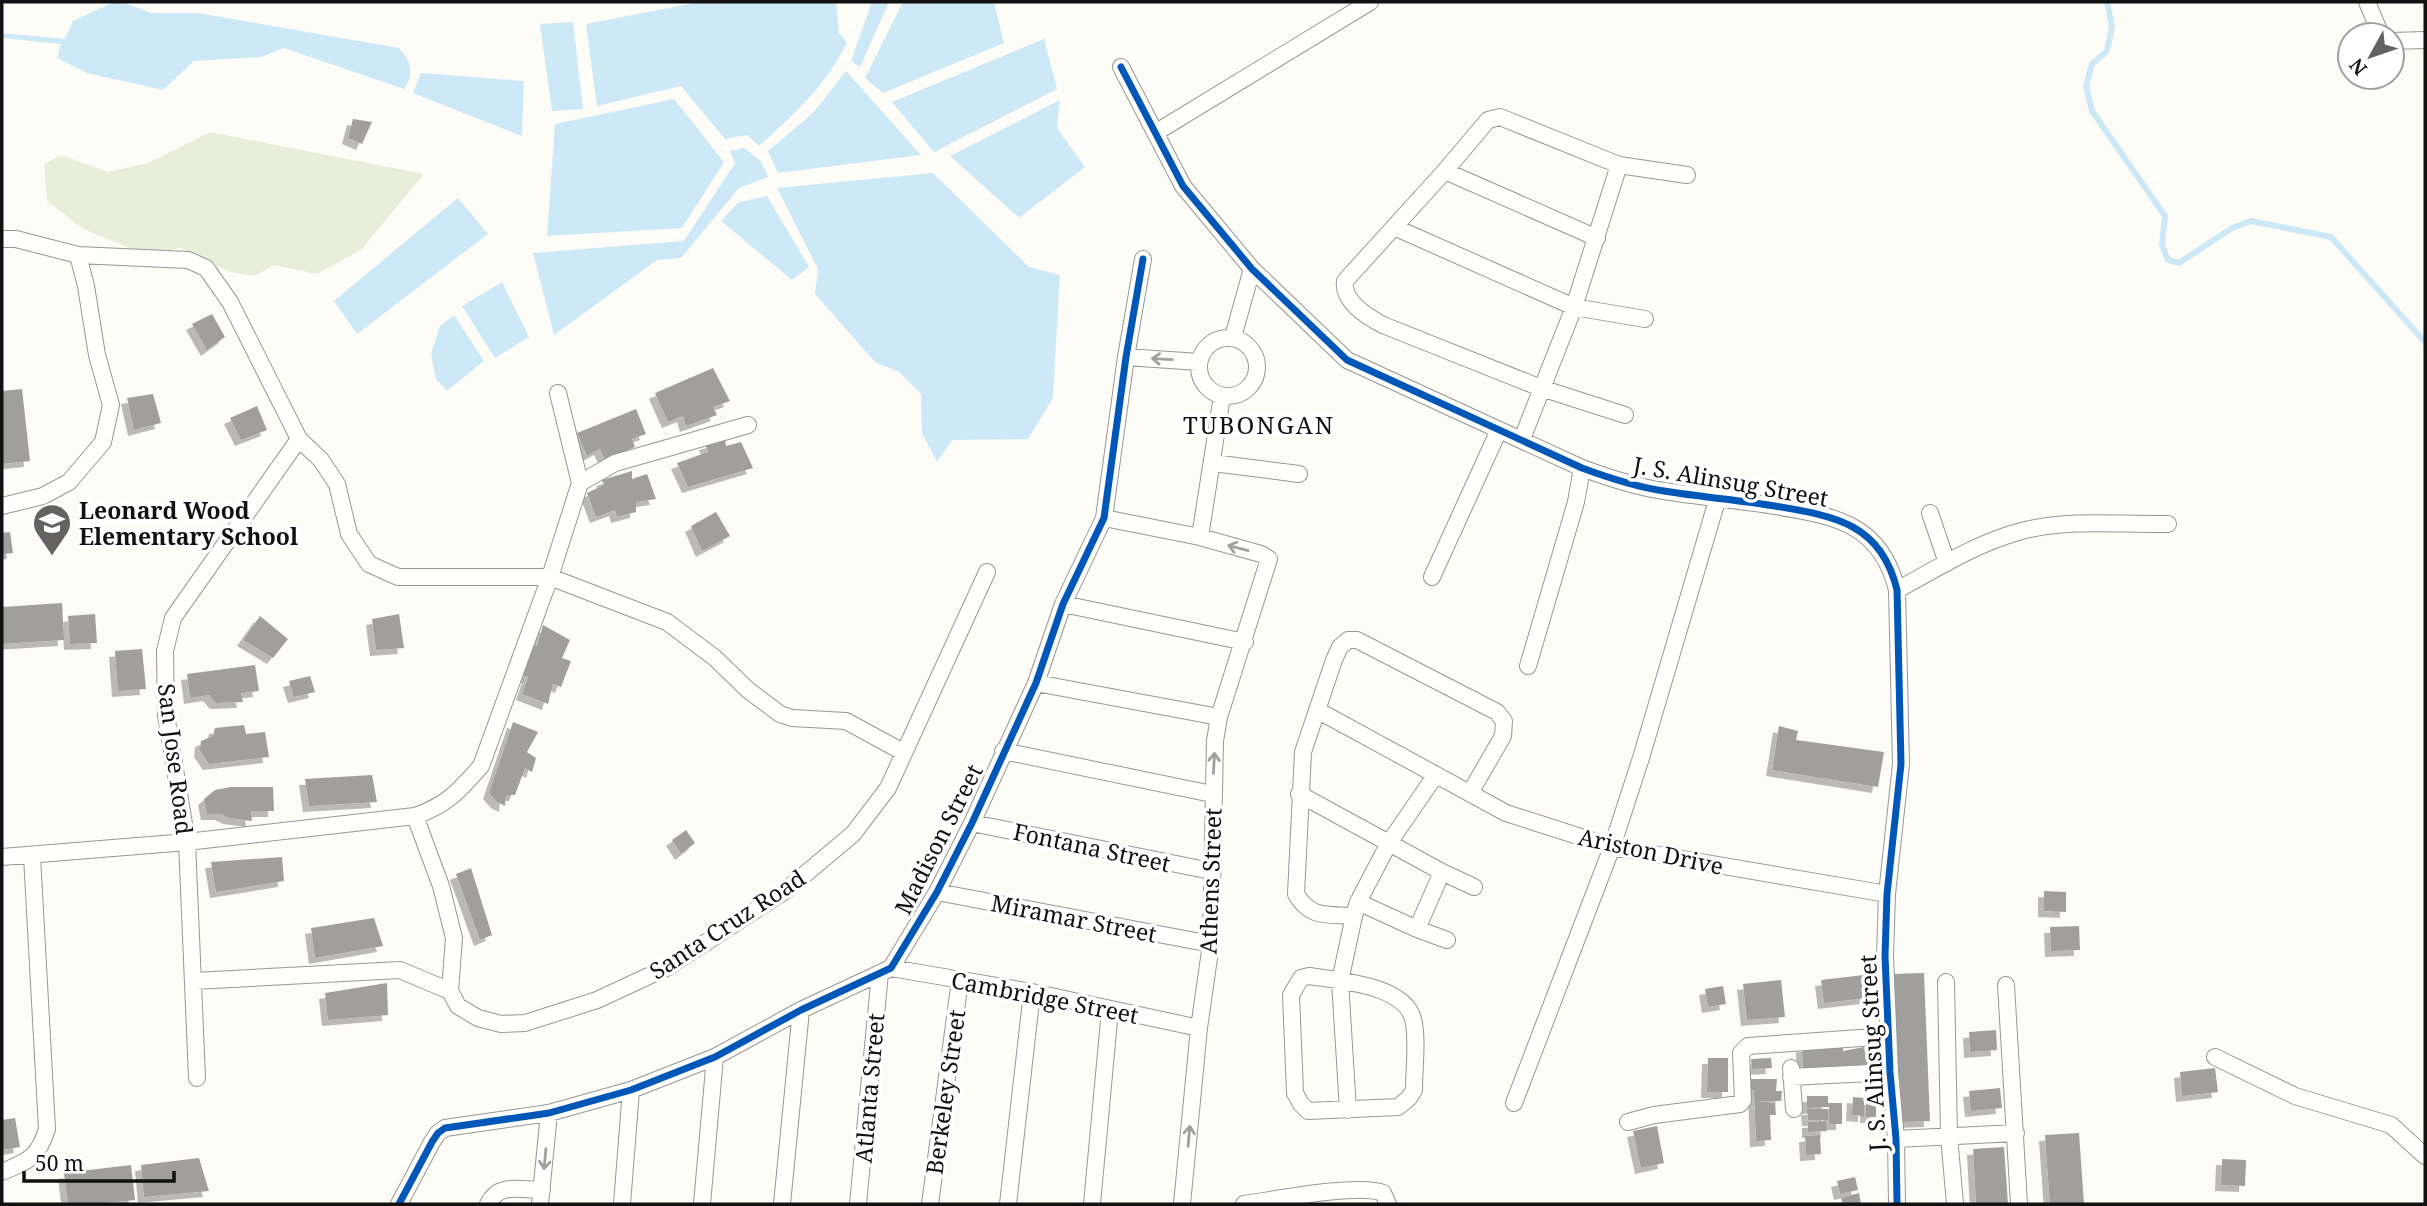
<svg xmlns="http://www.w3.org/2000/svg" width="2427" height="1206" font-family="'Noto Serif',serif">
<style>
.cemetery{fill:#e9eedb}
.water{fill:#cde8f7}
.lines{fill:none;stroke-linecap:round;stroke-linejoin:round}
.stream{stroke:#cde8f7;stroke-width:6}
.building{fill:#a19f9c;filter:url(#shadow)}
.street-casing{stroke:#979795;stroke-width:18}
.street{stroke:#fffffe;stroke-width:16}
.cycleway-casing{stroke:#fff;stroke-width:11}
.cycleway{stroke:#0057b8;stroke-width:7}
.oneway{stroke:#a0a09f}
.labels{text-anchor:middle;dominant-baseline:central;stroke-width:7;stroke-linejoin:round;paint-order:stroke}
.street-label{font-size:23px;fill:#111;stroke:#fff}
.poi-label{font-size:23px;font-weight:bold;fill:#111;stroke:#fff;text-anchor:start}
.neighbourhood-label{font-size:24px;letter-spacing:2px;fill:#111;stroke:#fff}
</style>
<defs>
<filter id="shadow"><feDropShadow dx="-6" dy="6" stdDeviation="0" flood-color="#0004"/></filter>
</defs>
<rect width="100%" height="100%" fill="#fdfcf7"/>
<path class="cemetery" d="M210 132 424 174 361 250 317 274 274 265 255 276 230 272 180 248 158 253 137 251 83 229 47 201 44 164 61 155 108 172 148 163Z"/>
<path class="water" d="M114 2H123L151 13H198L399 48C412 62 414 73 404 89L284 48 261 57 194 61 163 90 87 73 57 58 61 44 2 38V33L65 39 73 21Z
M699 2H836L839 33 847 42C827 85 793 115 759 146L747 135 725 139 681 86 597 106 586 24Z
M872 2H889L860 67 851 61Z
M903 2H994L1004 43 883 93 865 78Z
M573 22 583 109 552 111 540 24Z
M1044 39 1057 89 934 152 892 102Z
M846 71 921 155 778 173 768 151 814 112Z
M421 73 524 81 522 136 413 93Z
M674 99 724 162 682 228 547 236 555 124Z
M1060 100 1057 128 1085 167 1019 218 950 156Z
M744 148 761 161 768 177 739 188 681 258 657 260 554 335 533 253 684 241 735 163 730 151Z
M933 173 1029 267 1060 275 1053 398 1028 439 952 440 937 462 922 433 921 394 899 372 875 362 815 294 818 269 777 188Z
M767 196 809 267 792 280 721 221 739 202Z
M458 198 488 234 357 334 334 301Z
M502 282 529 337 495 358 462 306Z
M454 315 484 361 447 391 436 379 431 354 440 326Z"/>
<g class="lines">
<path class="stream" d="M2107 2 2112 26 2107 51 2092 64 2086 86 2092 111 2165 216 2162 245 2168 260 2179 263 2232 228 2251 221 2331 237 2425 342"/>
</g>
<path class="building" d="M353 119 372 122 362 144 348 138Z
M212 314 225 337 207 350 192 324Z
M713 368 730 401 713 407 717 415 686 426 683 416 668 422 655 393Z
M22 389 30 461 2 464V391Z
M153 394 161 423 134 430 127 398Z
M257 406 267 430 241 440 230 418Z
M636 409 646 434 632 439 635 447 605 459 600 449 587 456 577 433Z
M725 439 726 446 741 442 753 468 688 487 677 463 708 452 705 444Z
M632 471V479L647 474 656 499 636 502V512L617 517 615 510 596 517 587 493 604 485 602 480Z
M716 512 730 536 702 551 691 526Z
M10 532 13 553 2 554V533Z
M62 603 64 640 2 644V607Z
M95 614 97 643 70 644 68 616Z
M399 614 404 648 376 650 372 619Z
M260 616 288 639 273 658 243 640Z
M543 625 570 640 562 658 571 661 561 687 553 684 548 704 522 694 528 677 521 675 531 645 537 646Z
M142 649 146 689 118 691 115 651Z
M255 665 259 691 241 693 243 702 216 703 209 695 190 698 187 674Z
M310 676 315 692 294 697 289 681Z
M513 722 538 732 527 752 536 758 532 772 525 768 515 795H506L505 806 497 802 489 793Z
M244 725 246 734 265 732 269 757 209 764 200 751 201 741 213 736 215 728Z
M1779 726 1798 731 1796 740 1884 752 1878 787 1772 770Z
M372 775 377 802 309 806 305 779Z
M231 787H273L274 811H251L252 821 229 818 221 814H207L204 799 215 790Z
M686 830 695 843 681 854 672 840Z
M282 857 284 881 216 892 211 862Z
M471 868 492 935 480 940 456 874Z
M2044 891 2066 892V912L2044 911Z
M374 918 383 946 315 958 311 928Z
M2079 926 2080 950 2051 951 2050 927Z
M1924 973 1930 1121 1899 1122 1892 974Z
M1864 975 1867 998 1824 1003 1821 980Z
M1781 980 1785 1017 1747 1020 1743 984Z
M387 983 388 1015 328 1020 325 993Z
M1723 986 1726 1004 1708 1007 1705 989Z
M1996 1030 1997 1050 1970 1052 1969 1032Z
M1802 1046H1843V1051L1864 1047 1867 1064 1843 1069 1803 1070Z
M1867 1048H1878V1064H1867Z
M1708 1058H1728V1092H1707Z
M1771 1058 1772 1068 1752 1069 1751 1059Z
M2215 1068 2218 1092 2182 1096 2180 1072Z
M1750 1079H1777L1776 1091H1782L1781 1101H1757L1775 1103 1776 1115H1770L1771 1140 1756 1141 1754 1090H1750Z
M2000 1088 2002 1108 1971 1111 1969 1091Z
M1807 1096H1828V1103H1842V1124H1829V1107L1807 1108Z
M1853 1097 1864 1098V1116L1852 1115Z
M1866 1099H1876V1117H1866Z
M1807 1109H1828V1120H1808Z
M15 1118 20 1147 2 1150V1120Z
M1826 1121 1827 1131 1808 1132V1122Z
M1657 1126 1664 1163 1641 1168 1633 1131Z
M2079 1133 2084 1204H2050L2045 1135Z
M1820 1135 1821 1154 1806 1155 1805 1136Z
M2004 1147 2008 1204H1976L1973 1149Z
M199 1158 209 1191 144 1197 141 1165Z
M2222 1159 2246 1160 2245 1186 2221 1185Z
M131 1165 135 1200 94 1204H68L64 1173Z
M1855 1177 1858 1190 1840 1194 1837 1181Z
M1859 1193 1861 1204H1843L1841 1198Z"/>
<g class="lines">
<defs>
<path id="street" d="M2367 2 2381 35
M2392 41 2425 40
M1121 67 1183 186 1252 269 1347 360 1582 468C1609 478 1636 487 1664 491 1701 497 1738 500 1775 506 1834 516 1881 523 1897 590L1901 764 1887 894 1885 956 1890 1072 1896 1139 1897 1204
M1155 133 1370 2
M1445 171 1597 238
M1394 227 1574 307 1645 319
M2 239H16L78 255 188 260 206 268 230 302 299 439 321 460 337 484 349 534 369 564 398 577H550L667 622 715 658 748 690 780 714 792 718 846 721 903 752
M1233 337 1252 269
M1199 367a29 29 0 1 1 58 0a29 29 0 1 1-58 0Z
M1126 357 1199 362
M1625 415 1541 388 1383 325C1366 316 1342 301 1345 281L1445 171 1488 120 1500 117 1619 165 1687 175
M1522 439 1574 307 1619 165
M1213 463 1299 474
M580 483 615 463 748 425
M2 506 43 496 69 482 103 442 111 405 97 355 86 286 78 255
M1930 513 1947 563
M1104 518 1200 537 1261 554 1269 559 1219 717 1215 741 1211 944 1199 1028 1182 1204
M1200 537 1222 396
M1432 577 1499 430
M1897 590C1936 569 1975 544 2018 532 2067 518 2118 525 2168 524
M1063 604 1245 642
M1528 666 1576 502 1582 468
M1036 683 1219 717
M1317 710 1506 813 1612 847 1887 894
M1003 751 1212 794
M1299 794 1442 872 1474 887
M415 816 441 886 454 938 450 991
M972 823 1211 871
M2 857 187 842 415 816C447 805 459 791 481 766L550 577 580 483 558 393
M937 892 1211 944
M1358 902 1417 929 1447 940
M1354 916C1328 914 1310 919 1296 894L1303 752 1334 660 1340 647 1348 640H1357L1497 712 1504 721 1503 736 1470 793
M1417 929 1442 872
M891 968 1032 992 1199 1028
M1309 976C1340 981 1404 985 1413 1019 1418 1038 1414 1069 1414 1090L1409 1098 1398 1107 1308 1111 1301 1104 1295 1093 1291 995 1301 978Z
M194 981 400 970 450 991 458 1006 478 1018 501 1024 525 1023 597 1000 668 967 785 891 853 834 888 788 987 572
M1946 982 1949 1136 1955 1204
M2006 985 2019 1204
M2215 1057 2295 1096 2391 1125 2425 1156
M1791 1068 1794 1109
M1791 1077 1890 1072
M197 1078 187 842 166 715 165 651 173 618 299 439
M1514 1103 1612 847 1641 758 1718 497
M1348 1110 1340 981 1354 916 1358 902 1389 843 1435 776
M1628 1122 1654 1115 1740 1104 1743 1100 1741 1053 1748 1046 1888 1036
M1896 1139 2016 1133
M2 1172C28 1161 38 1158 47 1129L32 856
M399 1204 432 1142 438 1133 445 1128 549 1113 631 1090 715 1057 801 1010 891 968 937 892 972 823 1036 683 1063 604 1104 518 1126 357 1143 259
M488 1204C499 1182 520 1190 542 1190
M540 1204 549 1113
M622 1204 631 1090
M702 1204 715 1057
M782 1204 801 1010
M858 1204 880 973
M930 1204 960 980
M1008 1204 1032 992
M1092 1204 1110 1010
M1244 1204C1273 1200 1359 1183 1383 1193L1388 1204"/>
</defs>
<use href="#street" class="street-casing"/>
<use href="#street" class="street"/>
<defs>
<path id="cycleway" d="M1121 67 1183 186 1252 269 1347 360 1582 468C1609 478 1636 487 1664 491 1701 497 1738 500 1775 506 1834 516 1881 523 1897 590L1901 764 1887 894 1885 956 1890 1072 1896 1139 1897 1204
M399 1204 432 1142 438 1133 445 1128 549 1113 631 1090 715 1057 801 1010 891 968 937 892 972 823 1036 683 1063 604 1104 518 1126 357 1143 259"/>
</defs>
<use href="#cycleway" class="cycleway-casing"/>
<use href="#cycleway" class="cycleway"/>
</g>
<defs><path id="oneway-shaft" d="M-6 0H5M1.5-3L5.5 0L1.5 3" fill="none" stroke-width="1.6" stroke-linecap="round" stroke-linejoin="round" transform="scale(1.75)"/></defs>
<g class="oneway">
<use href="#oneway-shaft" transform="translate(1162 359) rotate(-177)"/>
<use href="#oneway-shaft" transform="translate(1238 548) rotate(-165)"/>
<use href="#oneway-shaft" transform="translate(1214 763) rotate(-87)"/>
<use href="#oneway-shaft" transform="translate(1189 1136) rotate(-85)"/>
<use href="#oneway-shaft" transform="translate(545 1159) rotate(95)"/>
</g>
<defs>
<symbol id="school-pin" viewBox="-11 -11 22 30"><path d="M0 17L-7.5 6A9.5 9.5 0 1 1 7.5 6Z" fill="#646362" stroke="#fff"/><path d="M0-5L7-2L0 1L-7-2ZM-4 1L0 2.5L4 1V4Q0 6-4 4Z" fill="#fff"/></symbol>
</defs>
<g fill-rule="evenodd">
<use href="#school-pin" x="30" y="501" width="44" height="60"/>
</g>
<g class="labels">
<g class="street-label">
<text transform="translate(1731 481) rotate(10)">J. S. Alinsug Street</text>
<text transform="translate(176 759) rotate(83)">San Jose Road</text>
<text transform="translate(938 839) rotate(-63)">Madison Street</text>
<text transform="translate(1092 847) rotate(12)">Fontana Street</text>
<text transform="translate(1651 851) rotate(12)">Ariston Drive</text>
<text transform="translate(1210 881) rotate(-88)">Athens Street</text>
<text transform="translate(1074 918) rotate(11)">Miramar Street</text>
<text transform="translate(727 924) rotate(-33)">Santa Cruz Road</text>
<text transform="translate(1045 997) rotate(11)">Cambridge Street</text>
<text transform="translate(1872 1053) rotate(-93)">J. S. Alinsug Street</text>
<text transform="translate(869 1088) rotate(-85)">Atlanta Street</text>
<text transform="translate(945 1092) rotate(-82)">Berkeley Street</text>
</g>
<g class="poi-label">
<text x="79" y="510">Leonard Wood<tspan x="79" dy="26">Elementary School</tspan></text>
</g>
<g class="neighbourhood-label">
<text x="1259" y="424">TUBONGAN</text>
</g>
</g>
<rect width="2427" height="1206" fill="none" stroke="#111111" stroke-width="7"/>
<g transform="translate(2371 56) rotate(230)"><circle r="33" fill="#ffffff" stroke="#a0a0a0" stroke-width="2"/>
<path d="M0-5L12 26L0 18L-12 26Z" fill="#646362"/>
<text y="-10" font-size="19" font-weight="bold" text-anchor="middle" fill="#111111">N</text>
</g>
<path d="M24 1171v10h150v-10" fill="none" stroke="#111111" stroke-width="3.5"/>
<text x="35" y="1171" font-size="21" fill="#111111" stroke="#ffffff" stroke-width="5" paint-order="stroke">50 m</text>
</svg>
